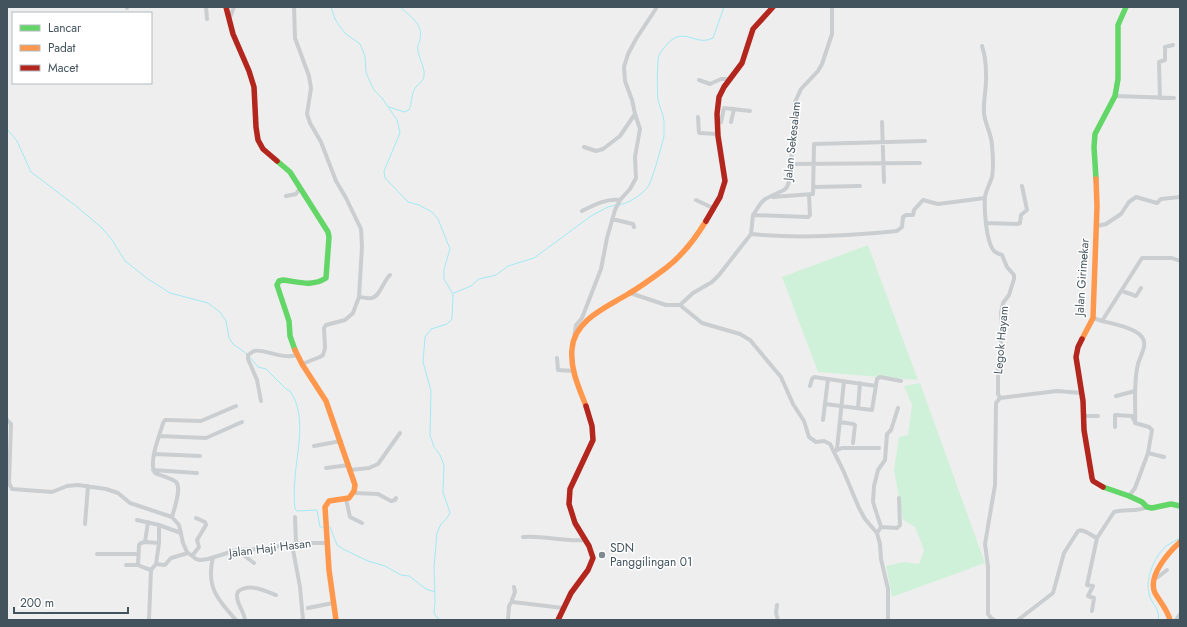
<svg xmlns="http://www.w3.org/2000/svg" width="1187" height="627" font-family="Jost,sans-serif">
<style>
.green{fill:#d0f1d9}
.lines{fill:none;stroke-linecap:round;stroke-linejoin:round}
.stream{stroke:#a0eaf4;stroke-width:1}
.street{stroke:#caced0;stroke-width:4}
.fast{stroke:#63d668;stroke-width:5.5}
.slow{stroke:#ff974d;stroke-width:5.5}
.jam{stroke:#b3261e;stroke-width:5.5}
.poi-dot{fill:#7f8990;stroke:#fff;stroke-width:1.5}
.labels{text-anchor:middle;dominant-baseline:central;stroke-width:3;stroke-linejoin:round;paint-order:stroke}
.street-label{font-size:12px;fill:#43535d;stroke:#fff}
.poi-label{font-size:12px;fill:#43535d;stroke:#fff;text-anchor:start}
</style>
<rect width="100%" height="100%" fill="#efeeee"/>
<path class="green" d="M868 245 918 380 818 372 782 277Z
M920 383 985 563 892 597 886 566 904 562 919 564 924 550 915 527 903 520 894 470 899 437 908 435 912 405 904 386Z"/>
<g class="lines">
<path class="stream" d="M331 7 335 19 340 27 346 34 360 44 365 56 366 72 370 82 374 90 382 98 397 120 400 133 384 171 385 178 408 202 419 205 432 212 438 219 450 249 444 269V279L453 294 452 319 447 324 431 329 425 337 423 362 431 391 430 435 434 447 440 455 444 465 443 492 450 513 447 518 441 524 437 533 434 567 435 601 434 613 438 619 442 620
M389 107 404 112 409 110C412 104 411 93 416 87 421 81 425 81 424 71 423 64 419 58 418 51 417 45 419 44 420 39 424 25 409 15 400 7
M7 129 17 141 31 172 76 206 102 228 112 240 125 261 148 279 170 293 208 303 220 312 226 321 229 338 233 344 247 354
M619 205C629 203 640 196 647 188 652 183 662 144 664 136 664 131 664 126 664 121 663 114 660 108 658 100 657 94 657 60 659 55 661 51 665 47 668 43 685 26 695 47 713 38L724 7
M454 293 471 286 479 279 496 275 508 266 534 258 591 216 608 207 616 205
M249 356 258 367 266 369 286 389 290 391C307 415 297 451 295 478 294 489 294 499 295 509L297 511 317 510 320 527H324
M330 527 337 545 343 549 368 561 385 566 401 575 409 576 426 589 435 592
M1158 620C1161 611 1153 605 1150 597 1144 581 1153 560 1164 548 1168 544 1175 541 1180 538"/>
<path class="street" d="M206 7 207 19
M294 7 295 38 309 76 311 88 307 114 310 123 321 142 336 181 346 198 361 229 362 246 359 297 353 313 345 320 326 325 324 328 325 348 323 355 320 357 302 364
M127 8V7
M229 20 234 7
M982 46C985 55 986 64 986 74 987 87 983 100 984 113 985 125 992 134 992 146 993 156 994 167 992 177 990 184 986 190 985 197 984 209 986 242 994 251 996 253 999 254 1002 255L1007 267 1014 275V279L1009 295 1003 303 1001 313 1002 330 998 370V394L1000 398
M699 80 710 84 721 79H731
M1115 96 1174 98
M1160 98 1159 62 1165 60V47L1173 45
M698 117 699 133 718 134
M731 122 734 109
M882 122 884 182
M718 123 721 122 724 108 750 111
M584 147 596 151 603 149 620 136 635 114
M790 164 920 163
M813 187 860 186
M286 196 296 194 300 188
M773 197 813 194 814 144 925 141
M696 200 713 208
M582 211C594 205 607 198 620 200
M753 215 808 217 810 215 809 195
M612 219 633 224 634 227
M986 223 1017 224 1020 223 1021 215 1027 210 1022 186
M1097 226 1106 224 1121 214 1129 202 1136 197 1157 203 1161 199 1180 197
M751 234C799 239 849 236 897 231L902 227 903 217 906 215H913L914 210 923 200 938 204 985 198
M1122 291 1136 296 1141 288
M630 293 666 305H680L693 293 712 282 719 275 751 234 753 215 761 203 765 199 784 190 787 187 790 179 795 102 801 89 818 71 822 64 832 34V7
M359 297C363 297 368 299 372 298 380 296 384 280 390 275
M680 305 702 323 740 334 750 340 781 377 793 404 804 421 809 437 816 442 824 441 830 444 843 470 859 508 865 519 877 533 880 544 881 559 888 589V620
M1093 318 1102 321 1142 258H1172L1180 261
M1102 321C1114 324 1135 328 1142 337 1148 345 1140 356 1138 364 1133 383 1136 404 1135 423L1149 427 1152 430 1148 453 1164 457
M574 339 576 325 582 318 601 269 607 238 615 210 620 200 630 189 636 178 635 157 640 129 635 114 632 100 625 81 624 67 628 54 636 39 657 7
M557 358 558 370 574 371
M810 386 812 379 814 377 876 386
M1116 396 1135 391
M1000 398 1057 391 1082 393
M261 401 257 380 248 359V355C250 354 252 352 254 351 262 348 282 360 297 355
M825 404 872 410 877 379 880 377 901 381
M858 408 860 383
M1084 416H1098
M7 420 11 424 9 483 12 489 52 492 67 486 78 485 106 489 118 493 130 503 172 517 179 525 183 543 187 552 196 559 200 560 208 559 237 550 260 549 301 543H328
M823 420 828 379
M840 422 853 424 855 425 853 443
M1115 427V415L1132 416 1134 420
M159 436 206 438 242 422
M314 446 341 441
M837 449 844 381
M835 451 842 448H879
M154 454 200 456
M326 468 349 465
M153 470 197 473
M350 470 369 468 378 464 400 433
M354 493 378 494 391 501 395 500 396 498
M1129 496 1135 488 1148 453
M346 499 350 517 362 523
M172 517C174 509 182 488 176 482 171 478 161 476 155 473 148 462 160 435 163 423L165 420H168L201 421 236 406
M295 517 296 543
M137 520 159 525 181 533
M148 522 145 542 159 543 156 564 151 570 149 619
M85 524 88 486
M881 527 897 528 900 525 899 498
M877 533 881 527 873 502 874 486 878 470 885 460 887 434 891 430 898 408
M523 537C544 535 563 542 585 540
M145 542 141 543 139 545 138 565 145 568 151 570
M159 543V525
M292 544 300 587 303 620
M237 550 254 563
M97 554H138
M192 556 199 547 197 540 206 525 205 522 196 518
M213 557C206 587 217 599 236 620
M156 564 165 565 171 558 188 553
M126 565H138
M1154 578 1158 577 1167 570
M514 587 515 592 512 600 513 602 563 608
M777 605 776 613 778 620
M308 608 333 603
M1092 611 1094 598 1088 596 1093 586 1087 585 1097 538
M245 620C244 611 237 605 237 596 236 588 249 587 255 588 262 589 270 593 276 595
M508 620 509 606 512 601
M994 620 991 618 988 614V567L985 544 995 485 996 403 1000 398
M1018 620 1053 593 1064 553 1078 531C1084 528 1091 536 1097 538L1114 512C1125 508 1136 513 1147 507
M1176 620 1180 614"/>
<path class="fast" d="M277 161 290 172 328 232 329 237 326 278C312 287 299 282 283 280L279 281 277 285 289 321 290 336 295 350
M1096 179 1094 147 1095 134 1115 96 1118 79V25L1126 7
M1103 487 1129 496 1142 502 1147 507 1152 508 1171 504 1180 506"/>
<path class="slow" d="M1082 339 1093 318 1097 206 1096 179
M295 350 302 364 326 401 355 485 354 491 349 498 329 501 325 507 329 570 336 620
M586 406C579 388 570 369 572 349 574 320 607 307 628 294 642 286 654 277 666 268 683 255 695 239 706 221
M1170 620C1167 609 1160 602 1155 593 1147 576 1169 552 1180 542"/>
<path class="jam" d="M226 7 233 34 249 71 254 87 256 127 258 140 263 149 277 161
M706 221 720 197 725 181 718 136 717 114 719 97 724 87 742 63 753 29 773 7
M1082 339 1078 347 1076 357 1083 401 1084 430 1092 478 1093 481 1103 487
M558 620 571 593 588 570 593 558 589 546 575 523 569 504 570 489 593 440 592 426 586 406"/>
</g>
<circle class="poi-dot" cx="602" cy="555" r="4"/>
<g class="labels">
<g class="street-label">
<text transform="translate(792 141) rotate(-84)">Jalan Sekesalam</text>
<text transform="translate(1082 277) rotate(-86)">Jalan Girimekar</text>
<text transform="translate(1001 340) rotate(-85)">Legok Hayam</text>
<text transform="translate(270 548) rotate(-7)">Jalan Haji Hasan</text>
</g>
<g class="poi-label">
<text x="610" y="548">SDN<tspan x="610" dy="14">Panggilingan 01</tspan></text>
</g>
</g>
<rect width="1187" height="627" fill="none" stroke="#43535d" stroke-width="16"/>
<rect x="12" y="12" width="140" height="72" fill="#ffffff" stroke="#b4babe"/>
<rect x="20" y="25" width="20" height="6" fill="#63d668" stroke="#b4babe"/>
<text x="48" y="32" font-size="12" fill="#43535d">Lancar</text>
<rect x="20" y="45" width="20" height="6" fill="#ff974d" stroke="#b4babe"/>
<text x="48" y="52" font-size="12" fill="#43535d">Padat</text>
<rect x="20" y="65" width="20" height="6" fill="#b3261e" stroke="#b4babe"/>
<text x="48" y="72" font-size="12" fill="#43535d">Macet</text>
<path d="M14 607v6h114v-6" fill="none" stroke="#43535d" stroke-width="2"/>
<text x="20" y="607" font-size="12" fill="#43535d" stroke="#ffffff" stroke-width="3" paint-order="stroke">200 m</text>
</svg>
